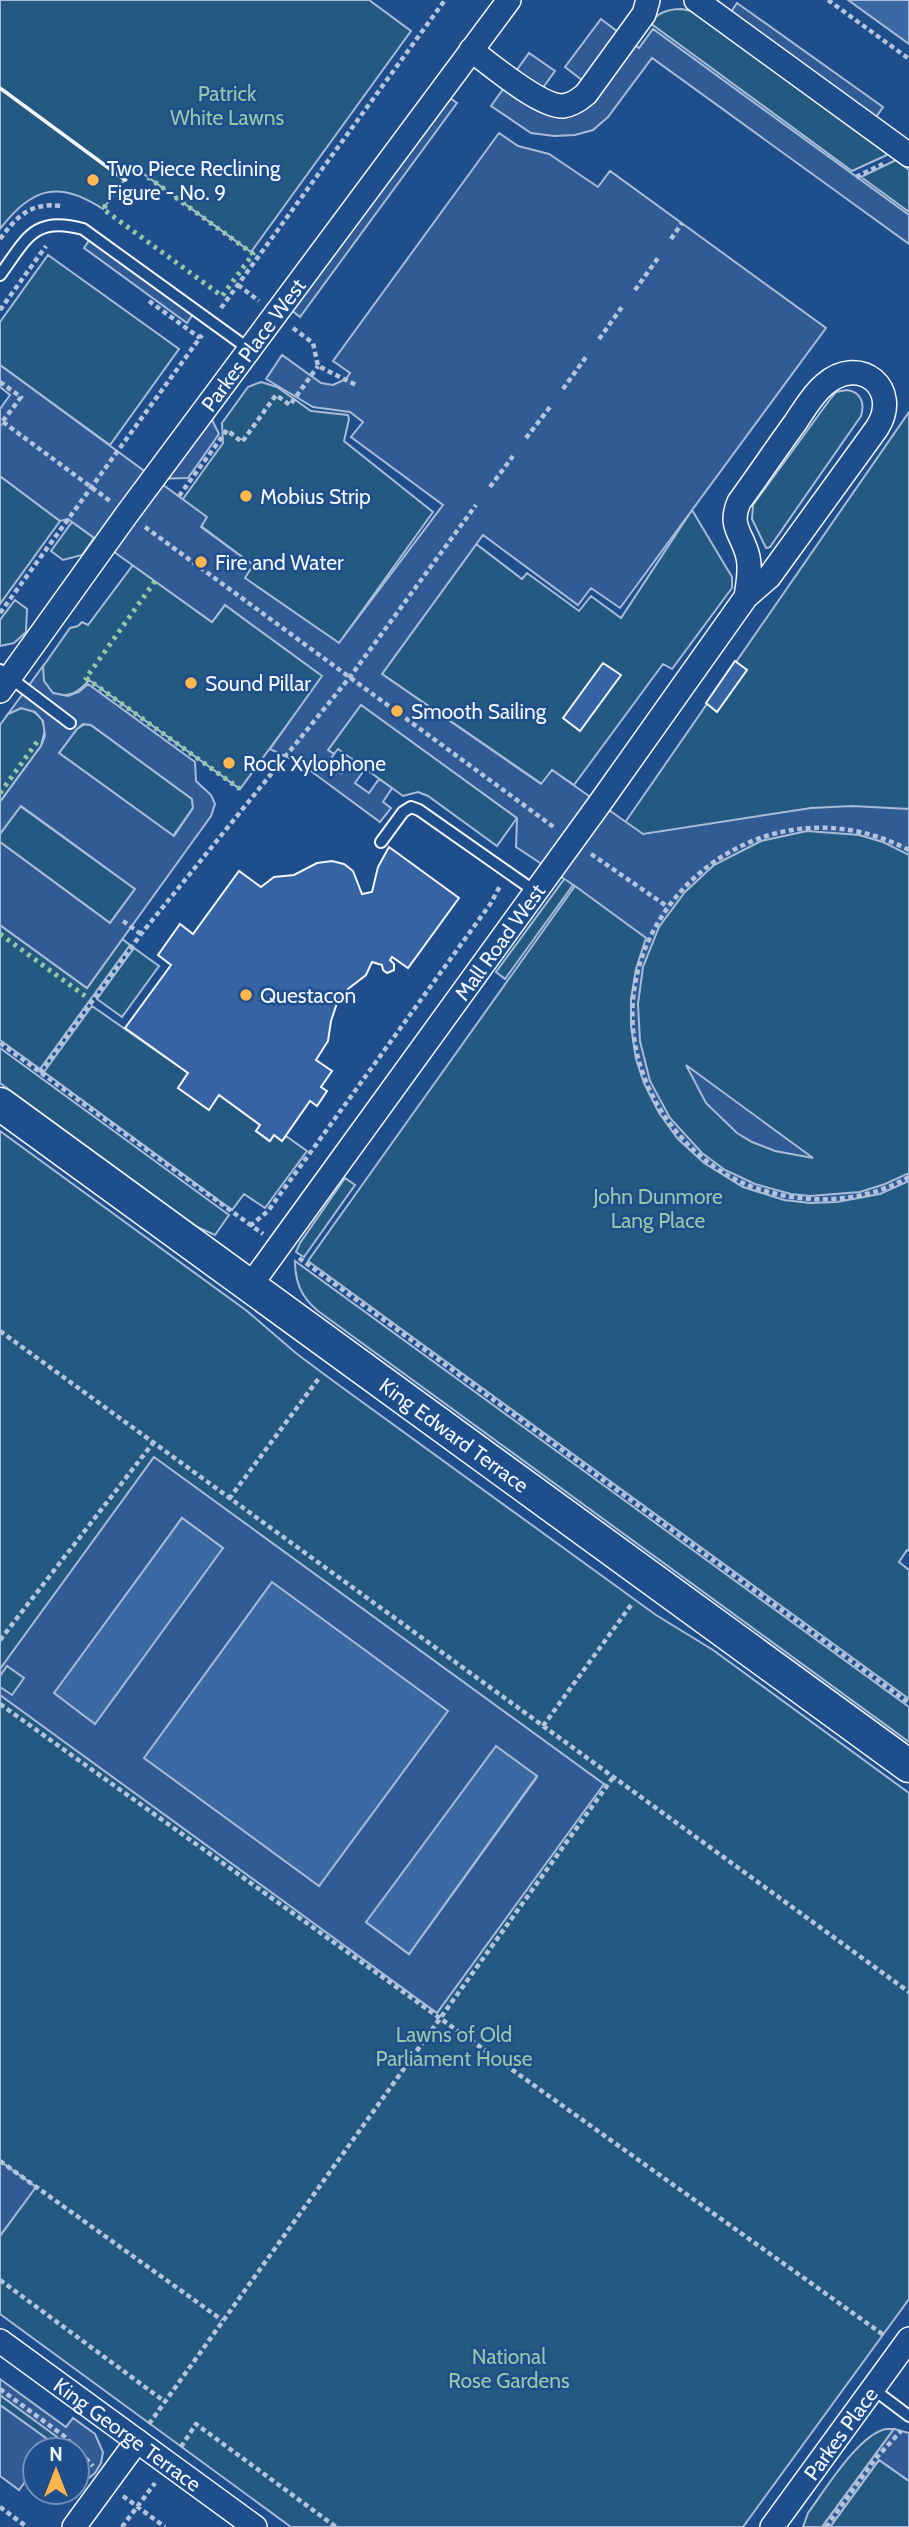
<svg xmlns="http://www.w3.org/2000/svg" width="909" height="2527" font-family="Cabin,sans-serif">
<style>
.green{fill:#245a82;stroke:#a8bbd7;stroke-width:2}
.parking{fill:#305b95;stroke:#a8bbd7;stroke-width:2;fill-rule:evenodd}
.water{fill:#3b69a3;stroke:#a8bbd7;stroke-width:2}
.building{fill:#3563a3;stroke:#f2f6ff;stroke-width:2}
.lines{fill:none;stroke-linecap:round;stroke-linejoin:round}
.service-casing{stroke:#f2f6ff;stroke-width:14}
.minor-casing{stroke:#f2f6ff;stroke-width:26}
.secondary-casing{stroke:#f2f6ff;stroke-width:35}
.path{stroke:#b3c4dc;stroke-width:4.5;stroke-dasharray:5 3.5;stroke-linecap:butt}
.service{stroke:#1f4e8c;stroke-width:10}
.minor{stroke:#1f4e8c;stroke-width:23}
.secondary{stroke:#1f4e8c;stroke-width:32}
.hedge{stroke:#97c8a6;stroke-width:5;stroke-dasharray:3.5 5;stroke-linecap:butt}
.wall{stroke:#f2f6ff;stroke-width:3.5}
.poi-dot{fill:#ffb74d;stroke:#1f4e8c;stroke-width:2.5}
.labels{text-anchor:middle;dominant-baseline:central;stroke-width:5;stroke-linejoin:round;paint-order:stroke}
.park-label{font-size:21px;fill:#97c8a6;stroke:#1f4e8c}
.poi-label{font-size:21px;fill:#f2f6ff;stroke:#1f4e8c;text-anchor:start}
.street-label{font-size:21px;fill:#f2f6ff;stroke:#1f4e8c}
</style>
<rect width="100%" height="100%" fill="#1f4e8c"/>
<path class="green" d="M0 0H369L411 31 251 252 134 167 103 209C59 180 32 187 0 229Z
M681 9 692 11 889 154 852 171 650 23C657 13 669 9 681 9Z
M896 160 909 170V212L861 177Z
M48 255 179 349 110 445 0 365V322Z
M261 382 277 387 311 411 348 415 349 419 344 441 433 512 339 643 244 578 253 565 201 526 183 499 223 443 222 423 248 387Z
M847 390C861 392 865 403 861 416L770 547 766 548 752 519 753 505 831 398 836 392Z
M909 412V1551L907 1550 899 1562 909 1570V1699L308 1261 575 886 626 821Z
M0 476 60 521 0 604Z
M692 510 732 577V588L672 669 663 664 574 785 552 770 542 784 382 674 476 544 522 579 527 573 579 611 591 596 621 618Z
M72 522 94 538 82 555 63 560 51 551Z
M133 565 212 622 225 605 323 676 240 789 89 680C79 692 69 699 53 693L44 683 42 668 70 628 78 626 82 622 88 625Z
M15 600 27 609 26 632 14 643 0 646V620Z
M361 704 517 818 497 846 428 796 418 792 403 796 338 749 334 754 328 750Z
M21 708 31 710 41 717 45 729 41 746 0 802V725L8 714Z
M85 724 91 725 192 799 193 808 173 836 59 753 77 729Z
M20 806 135 889 110 923 0 842V834Z
M565 878 573 885 505 979 496 972Z
M0 925 87 988 122 939 130 945 40 1069 0 1040Z
M134 948 159 966 122 1017 97 999Z
M92 1006 188 1073 178 1088 208 1109 219 1095 260 1125 256 1131 269 1141 274 1135 282 1141 286 1136 307 1151 265 1208 244 1194 232 1210 44 1072Z
M0 1048 229 1215 215 1235 197 1227 0 1083Z
M0 1131 247 1311 297 1354 336 1383 656 1615 713 1650 909 1793V2299L743 2527H291L0 2314Z
M345 1178 355 1185 304 1257 296 1252 300 1243Z
M295 1261 909 1707V1742L318 1311C301 1297 295 1282 295 1261Z
M0 2395 58 2437 53 2444 0 2405Z
M886 2429H894L822 2527H803L808 2513C825 2490 859 2434 886 2429Z
M879 2460 909 2481V2527H830Z"/>
<path class="parking" d="M737 3 883 107 870 126 725 21Z
M601 19 639 48 653 29 909 215V244L652 58 608 117 593 130 575 135 554 136 531 133 491 106 529 53 555 71 537 96 544 101 591 87 565 67Z
M440 91 457 103 300 317 283 303Z
M499 133 518 146 549 154 598 187 610 171 826 328 620 608 591 588 578 605 483 535 382 674 541 784 552 770 643 834 811 808 852 806 909 809V855L883 842 859 835 807 831 761 841 714 865 685 892 659 927 643 967 638 1004 640 1041 650 1081 670 1118 702 1153 725 1170 755 1184 791 1194 810 1196 860 1192 885 1184 909 1173V1181L880 1194 837 1202 810 1203 784 1200 743 1187 704 1163 678 1139 659 1113 644 1083 636 1059 631 1026V999L636 969 646 938 575 886 516 847 517 818 361 705 328 750 334 754 328 763 342 773 352 759 365 769 355 783 369 793 379 779 392 788 383 802 391 808 380 822 300 763 270 749 322 676 225 605 212 622 68 519 60 521 0 476V409L10 395 0 387V365L154 478 206 408 219 434 188 478 155 479 207 517 201 527 253 565 245 578 339 643 443 505 351 437 363 422 350 412 313 407 266 379 282 355 321 383 333 385 346 379 350 373 333 361Z
M92 236 195 311 187 323 84 248Z
M43 666 44 681 53 693 68 696 79 692 88 684 195 762 196 781 211 795 215 804 211 816 87 988 0 925V842L110 923 135 889 21 806 0 834V802L41 746 45 736 43 721 35 712 21 708 8 714ZM83 724 91 725 192 799 193 808 174 836 59 753 77 729Z
M686 1065 813 1158 775 1151 752 1142 737 1133 706 1103Z
M154 1457 604 1784 437 2013 0 1695V1687L12 1695 24 1678 7 1666 0 1676V1669ZM182 1518 223 1548 55 1693ZM496 1747 537 1777 409 1954 367 1923Z
M0 2161 36 2187 0 2236Z
M0 2379 66 2427 73 2418 95 2434 103 2452 101 2463 95 2473 89 2478 77 2481V2450H35V2468L19 2490 0 2476V2405L53 2443 57 2437 0 2395Z
M894 2429 909 2433V2481L879 2460 830 2527H822Z"/>
<path class="water" d="M848 0H909V44Z
M182 1518 223 1548 95 1724 54 1693Z
M272 1582 448 1711 319 1886 144 1758Z
M496 1746 537 1776 409 1954 366 1922Z"/>
<path class="building" d="M735 661 747 670 717 712 706 703Z
M603 663 621 675 580 731 563 718Z
M389 847 459 898 408 968 392 957 390 960 394 964V970L387 973 383 970 382 965 372 962 366 975 348 989 338 1000 331 1021 328 1041 316 1060 332 1071 321 1087 327 1091 317 1106 310 1101 282 1141 274 1135 270 1141 256 1131 260 1125 219 1095 209 1110 178 1088 188 1073 125 1028 171 965 158 955 180 924 193 934 239 871 261 887 274 877 294 875 317 863 332 861 344 864 353 871 362 894 372 892 378 867Z"/>
<g class="lines">
<defs>
<path id="service" d="M0 275C26 240 33 215 83 229L249 349
M0 670 70 723
M381 842 403 812 411 807 419 810 536 892
M873 2389 909 2416"/>
<g id="minor">
<path d="M696 0 909 155"/>
<path d="M471 50C490 64 540 107 563 106 572 105 579 100 586 94L644 14 648 0"/>
<path id="s1" d="M0 691 127 514 509 0"/>
<path id="s2" d="M250 1286 600 803 746 597 769 577 877 428C902 389 860 353 824 385 812 395 804 410 795 423 776 449 758 476 739 502 728 527 743 534 748 557 751 570 748 583 746 597"/>
<path id="s3" d="M0 2341 255 2527"/>
<path d="M74 2527 137 2441"/>
<path id="s4" d="M772 2527 909 2339"/>
</g>
<g id="secondary">
<path id="s5" d="M0 1104 909 1766"/>
</g>
</defs>
<use href="#service" class="service-casing"/>
<use href="#minor" class="minor-casing"/>
<use href="#secondary" class="secondary-casing"/>
<path class="path" d="M828 0 909 59
M856 177 883 164
M0 239C17 216 31 202 62 206
M671 239 682 223
M238 285 259 301
M635 290 658 258
M149 301 200 338
M221 308 445 0
M0 310 46 246
M293 328 313 343 318 366 356 385
M599 339 622 307
M0 382 21 397 0 425
M563 389 586 357
M3 422 110 501
M526 438 550 407
M490 487 513 456
M179 496 227 430 242 442 276 395 290 405 318 366
M145 527 555 828
M0 613 202 335
M909 850C735 760 554 961 668 1121 692 1154 726 1180 765 1191 813 1205 866 1202 909 1177
M591 854 668 907
M123 921 141 934
M0 1043 263 1234
M40 1073 141 934 350 677 476 505
M250 1226 268 1211 491 903 500 886
M299 1258 909 1703
M0 1331 909 1992
M229 1499 319 1378
M0 1640 153 1443
M0 1704 885 2336
M543 1726 631 1605
M0 2161 222 2320
M0 2280 164 2401
M0 2389 64 2436 93 2466
M149 2424 614 1776
M181 2447 196 2424 336 2527
M123 2496 165 2527
M0 2507 27 2527
M122 2527 155 2483
M826 2527 876 2458 901 2431"/>
<use href="#service" class="service"/>
<use href="#minor" class="minor"/>
<use href="#secondary" class="secondary"/>
<path class="hedge" d="M134 167 253 254 222 296 103 209Z
M155 581 86 678 240 789
M0 793 37 742
M0 934 85 996"/>
<path class="wall" d="M0 88 125 180"/>
</g>
<g class="poi-dot">
<circle cx="93" cy="180" r="7"/>
<circle cx="246" cy="496" r="7"/>
<circle cx="201" cy="562" r="7"/>
<circle cx="191" cy="683" r="7"/>
<circle cx="397" cy="711" r="7"/>
<circle cx="229" cy="763" r="7"/>
<circle cx="246" cy="995" r="7"/>
</g>
<g class="labels">
<g class="park-label">
<text x="227" y="93">Patrick<tspan x="227" dy="24">White Lawns</tspan></text>
<text x="658" y="1196">John Dunmore<tspan x="658" dy="24">Lang Place</tspan></text>
<text x="454" y="2034">Lawns of Old<tspan x="454" dy="24">Parliament House</tspan></text>
<text x="509" y="2356">National<tspan x="509" dy="24">Rose Gardens</tspan></text>
</g>
<g class="poi-label">
<text x="107" y="168">Two Piece Reclining<tspan x="107" dy="24">Figure - No. 9</tspan></text>
<text x="260" y="496">Mobius Strip</text>
<text x="215" y="562">Fire and Water</text>
<text x="205" y="683">Sound Pillar</text>
<text x="411" y="711">Smooth Sailing</text>
<text x="243" y="763">Rock Xylophone</text>
<text x="260" y="995">Questacon</text>
</g>
<g class="street-label">
<text stroke="none"><textPath href="#s1" startOffset="429">Parkes Place West</textPath></text>
<text stroke="none"><textPath href="#s2" startOffset="425">Mall Road West</textPath></text>
<text stroke="none"><textPath href="#s5" startOffset="562">King Edward Terrace</textPath></text>
<text stroke="none"><textPath href="#s4" startOffset="116">Parkes Place</textPath></text>
<text stroke="none"><textPath href="#s3" startOffset="158">King George Terrace</textPath></text>
</g>
</g>
<g transform="translate(56 2471)"><circle r="33" fill="#1f4e8c" stroke="#7391ba" stroke-width="2"/>
<path d="M0-5L12 26L0 18L-12 26Z" fill="#ffb74d"/>
<text y="-10" font-size="19" font-weight="bold" text-anchor="middle" fill="#f2f6ff">N</text>
</g>
</svg>
